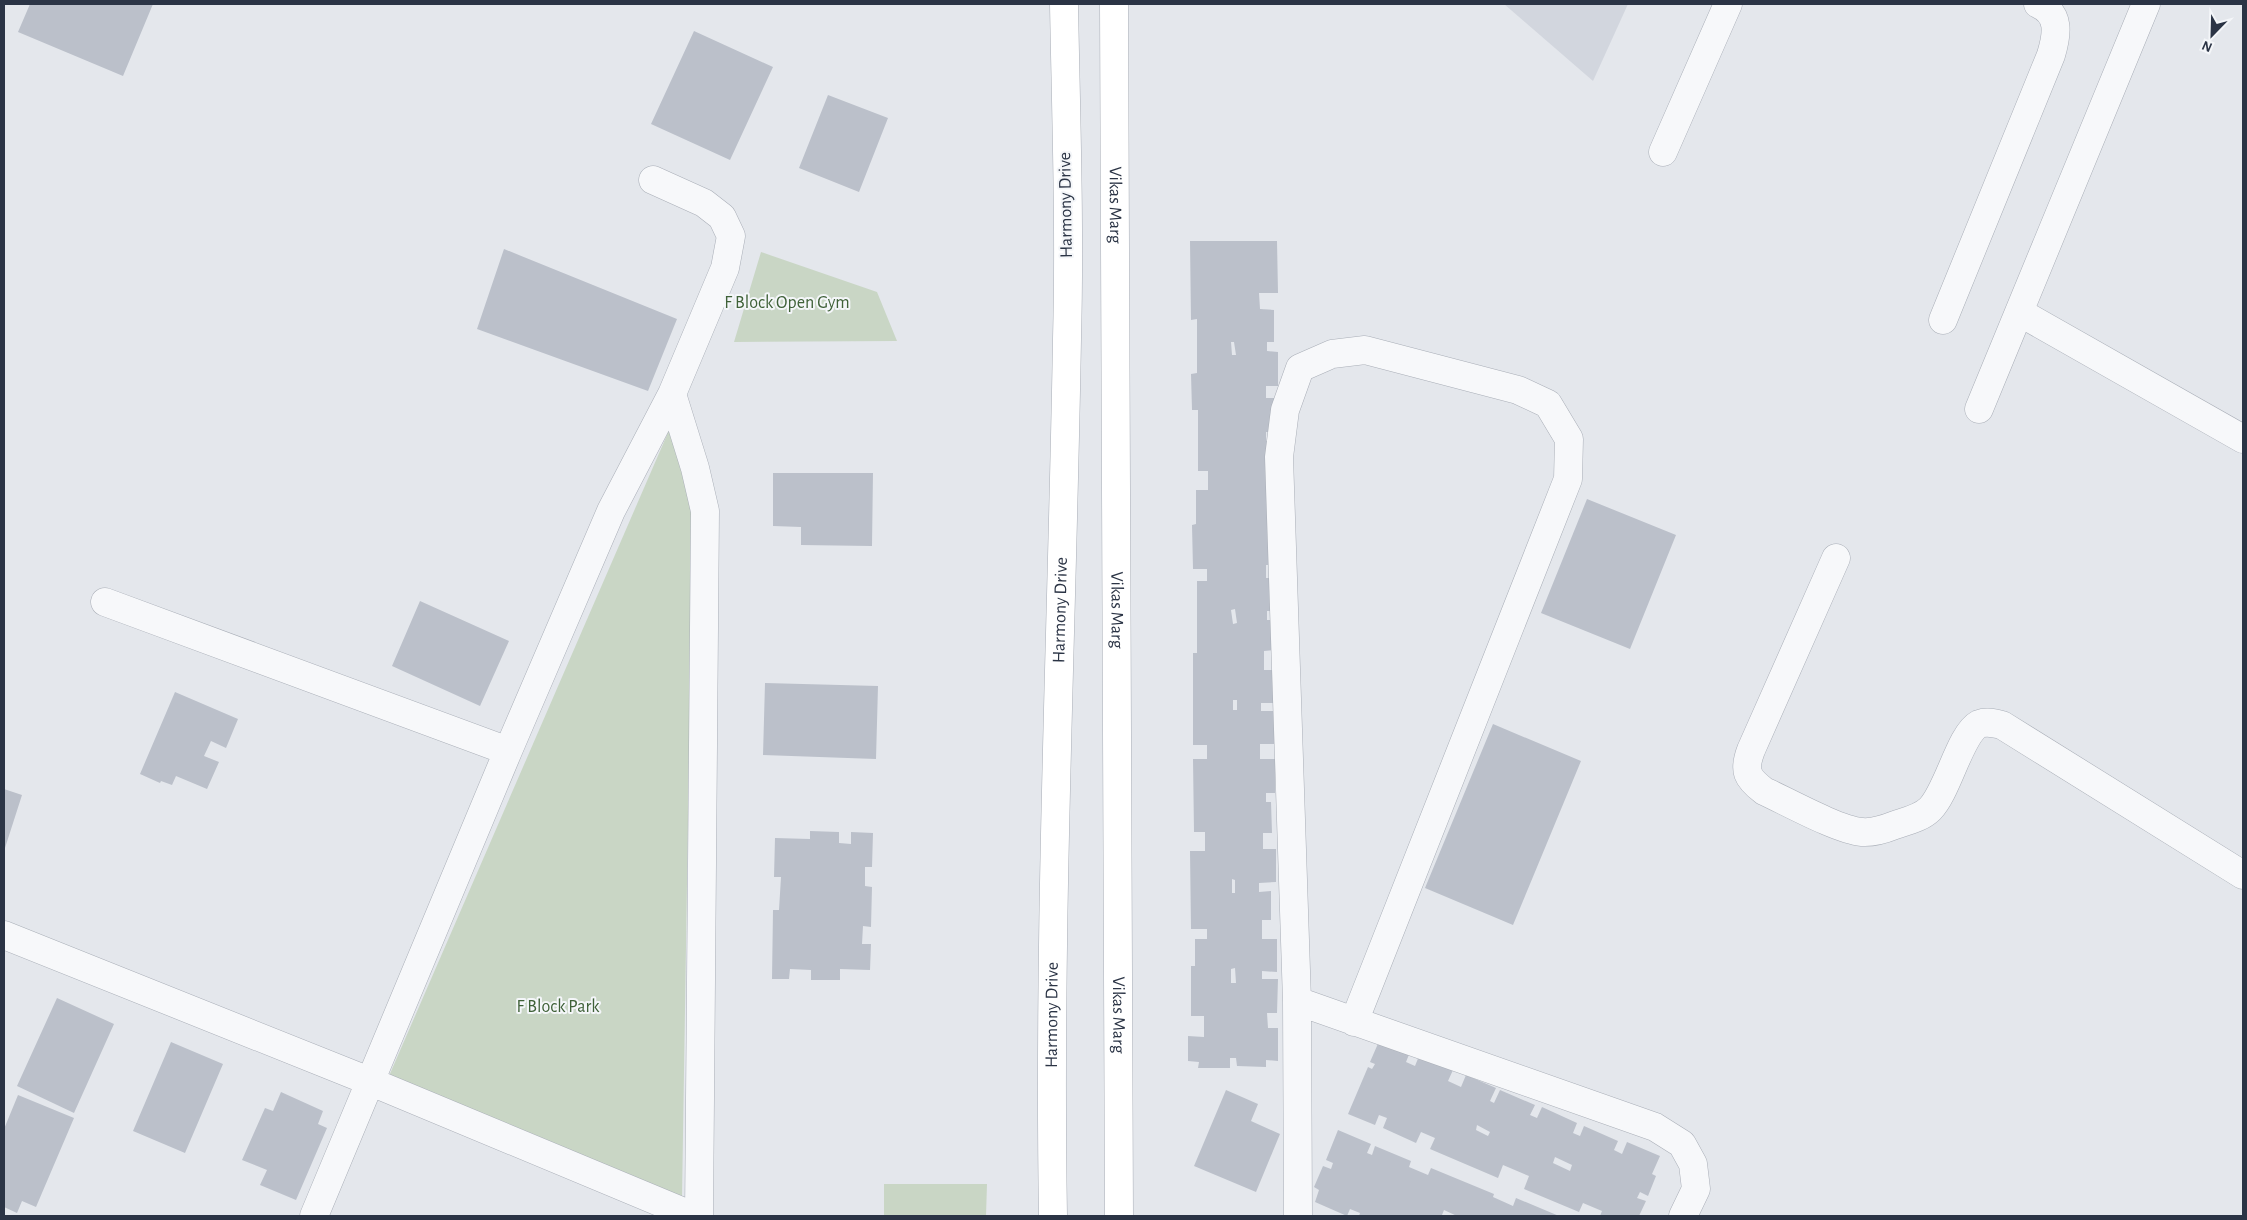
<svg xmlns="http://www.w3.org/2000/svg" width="2247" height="1220" font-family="'Alegreya Sans',sans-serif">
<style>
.built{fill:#d2d6de}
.green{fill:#c9d6c5}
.building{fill:#bbc0ca;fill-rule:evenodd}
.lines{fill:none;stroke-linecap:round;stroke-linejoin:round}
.street-casing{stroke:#a9aeb7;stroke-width:29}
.secondary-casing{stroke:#a9aeb7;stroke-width:29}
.street{stroke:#f7f8fa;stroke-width:28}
.secondary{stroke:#fff;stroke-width:28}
.labels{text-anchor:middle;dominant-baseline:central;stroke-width:4;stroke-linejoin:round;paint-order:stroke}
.street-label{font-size:18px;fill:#2b3445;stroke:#f4f6f9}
.park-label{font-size:18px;fill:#3f6138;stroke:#f4f6f9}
</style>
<rect width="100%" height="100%" fill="#e4e7ec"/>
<path class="built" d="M1504 4H1628L1593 81Z"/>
<path class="green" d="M761 252 877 292 897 341 734 342Z
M670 428 693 507 682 1198 389 1076Z
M884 1184H987L986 1216H884Z"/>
<path class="building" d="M30 4H153L123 76 18 32Z
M694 31 773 67 730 160 651 124Z
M828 95 888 118 859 192 799 168Z
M1190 241H1277L1278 293H1259L1260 309 1274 310V342H1267V351L1278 352V386H1266V398H1279V432H1266V441L1279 440V476H1266V488H1279V522L1267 521V532H1279V565H1266V578H1279L1280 611H1267V620H1274V650L1264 651V670H1274L1275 703H1261V711H1275V744H1260V759H1275V793H1266V802H1271L1272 833H1263V849H1276V882L1259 883V892L1271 891V920H1262V939H1277V972L1262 971V979H1278L1277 1013H1267L1268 1028H1278V1061L1266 1060V1067L1237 1066 1236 1058H1230V1068H1198L1199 1062 1188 1061V1036L1204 1037V1016H1191V966H1195V939H1207V929H1191L1190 851H1205V832H1194L1193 759H1207V745H1193V653H1197V581H1207V569H1193L1192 525 1196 524V490H1208V471H1198V410H1192L1191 374 1197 373V319L1191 320ZM1231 342H1234L1236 355H1232ZM1235 609 1237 623 1233 624 1231 610ZM1233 700H1237V710H1233ZM1232 879 1235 880V893H1232ZM1235 968 1236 983H1231V969Z
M504 249 677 319 648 391 477 329Z
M773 473H873L872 546 801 545V527L773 526Z
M1587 499 1676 535 1630 649 1541 613Z
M420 601 509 641 480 706 392 666Z
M765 683 878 686 876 759 763 755Z
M175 692 238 719 226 748 211 741 204 756 219 762 207 789 176 776 172 785 161 781 160 783 140 774Z
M1493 724 1581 761 1513 925 1425 888Z
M4 789 22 795 5 848H4Z
M810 831 839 832V843L851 844V832L873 833 872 867H865V886L872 887 871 927 863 926 862 944H871L870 970 840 969V980H811V970L790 969 789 979H772L773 910H779L781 877H774L775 838 810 839Z
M57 998 114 1024 74 1113 17 1086Z
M1380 1039 1410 1052 1406 1062 1415 1066 1419 1056 1453 1070 1448 1081 1461 1087 1466 1075 1496 1088 1490 1101 1494 1103 1500 1090 1535 1105 1530 1115 1537 1118 1542 1107 1577 1123 1573 1133 1580 1136 1584 1126 1618 1141 1614 1150 1622 1154 1627 1142 1660 1156 1652 1174 1656 1176 1648 1196 1640 1192 1637 1198 1646 1201 1639 1216H1600L1602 1211 1583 1203 1579 1212 1524 1189 1529 1176 1503 1165 1498 1178 1430 1149 1435 1138 1421 1132 1416 1143 1383 1128 1387 1118 1379 1115 1375 1125 1348 1114 1368 1067 1372 1069 1375 1064 1370 1062ZM1477 1125 1490 1132 1488 1136 1476 1130ZM1555 1157 1572 1165 1570 1171 1553 1163Z
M171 1042 223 1064 185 1153 133 1131Z
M1226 1090 1258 1104 1251 1121 1280 1134 1256 1192 1194 1166Z
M281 1092 323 1111 318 1124 327 1128 296 1200 260 1185 267 1170 242 1160 265 1108 273 1111Z
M18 1095 74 1118 36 1207 22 1201 17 1213 4 1207V1129Z
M1338 1130 1371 1144 1367 1153 1372 1155 1375 1146 1411 1161 1409 1167 1428 1175 1431 1168 1494 1194 1493 1197 1513 1206 1516 1198 1559 1216H1457L1444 1210 1442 1215 1446 1216H1359L1360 1213 1350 1209 1347 1216 1315 1202 1319 1190 1314 1187 1323 1166 1331 1169 1333 1163 1326 1160Z"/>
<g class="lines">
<defs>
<path id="street" d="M1663 152 1728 4
M2019 312 2243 439
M1943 320 2051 55C2057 35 2061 14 2038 4
M672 394 695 468 705 511 699 1216
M1979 409 2146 4
M1836 558 1751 750C1743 771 1747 778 1764 791 1788 802 1838 830 1862 832 1874 833 1885 829 1895 825 1907 821 1921 818 1930 809 1948 791 1960 734 1979 724 1987 721 1994 723 2002 725L2243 875
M105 602 508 751
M4 935 369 1081 693 1216
M1297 1001 1655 1127 1682 1144 1693 1164 1696 1189 1683 1216
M314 1216 508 751 611 511 672 394 725 268 731 236 722 217 704 203 653 180
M1298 1216 1297 1001 1279 457 1285 410 1300 368 1332 354 1365 350 1518 390 1548 404 1569 439 1568 479 1354 1022"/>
<g id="secondary">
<path id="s1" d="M1114 4 1119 1216"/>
<path id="s2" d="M1053 1216C1048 924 1062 631 1067 339 1070 227 1066 115 1064 4"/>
</g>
</defs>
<use href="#street" class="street-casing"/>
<use href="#secondary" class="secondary-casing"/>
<use href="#street" class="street"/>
<use href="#secondary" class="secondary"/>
</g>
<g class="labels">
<g class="street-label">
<text transform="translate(1066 205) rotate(-91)">Harmony Drive</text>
<text stroke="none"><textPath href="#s1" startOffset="201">Vikas Marg</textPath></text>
<text stroke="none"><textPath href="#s2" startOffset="606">Harmony Drive</textPath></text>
<text stroke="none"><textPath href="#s1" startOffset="606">Vikas Marg</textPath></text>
<text stroke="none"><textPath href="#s2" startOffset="201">Harmony Drive</textPath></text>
<text stroke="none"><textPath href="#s1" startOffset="1011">Vikas Marg</textPath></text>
</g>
<g class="park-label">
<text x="787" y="303">F Block Open Gym</text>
<text x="558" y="1007">F Block Park</text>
</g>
</g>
<rect width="2247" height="1220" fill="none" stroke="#2b3445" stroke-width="10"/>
<g transform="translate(2212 35) rotate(203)" stroke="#f4f6f9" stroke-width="4" paint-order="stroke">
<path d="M0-4L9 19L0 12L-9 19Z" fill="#2b3445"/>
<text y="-8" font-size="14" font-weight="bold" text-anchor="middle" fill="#2b3445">N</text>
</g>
</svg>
